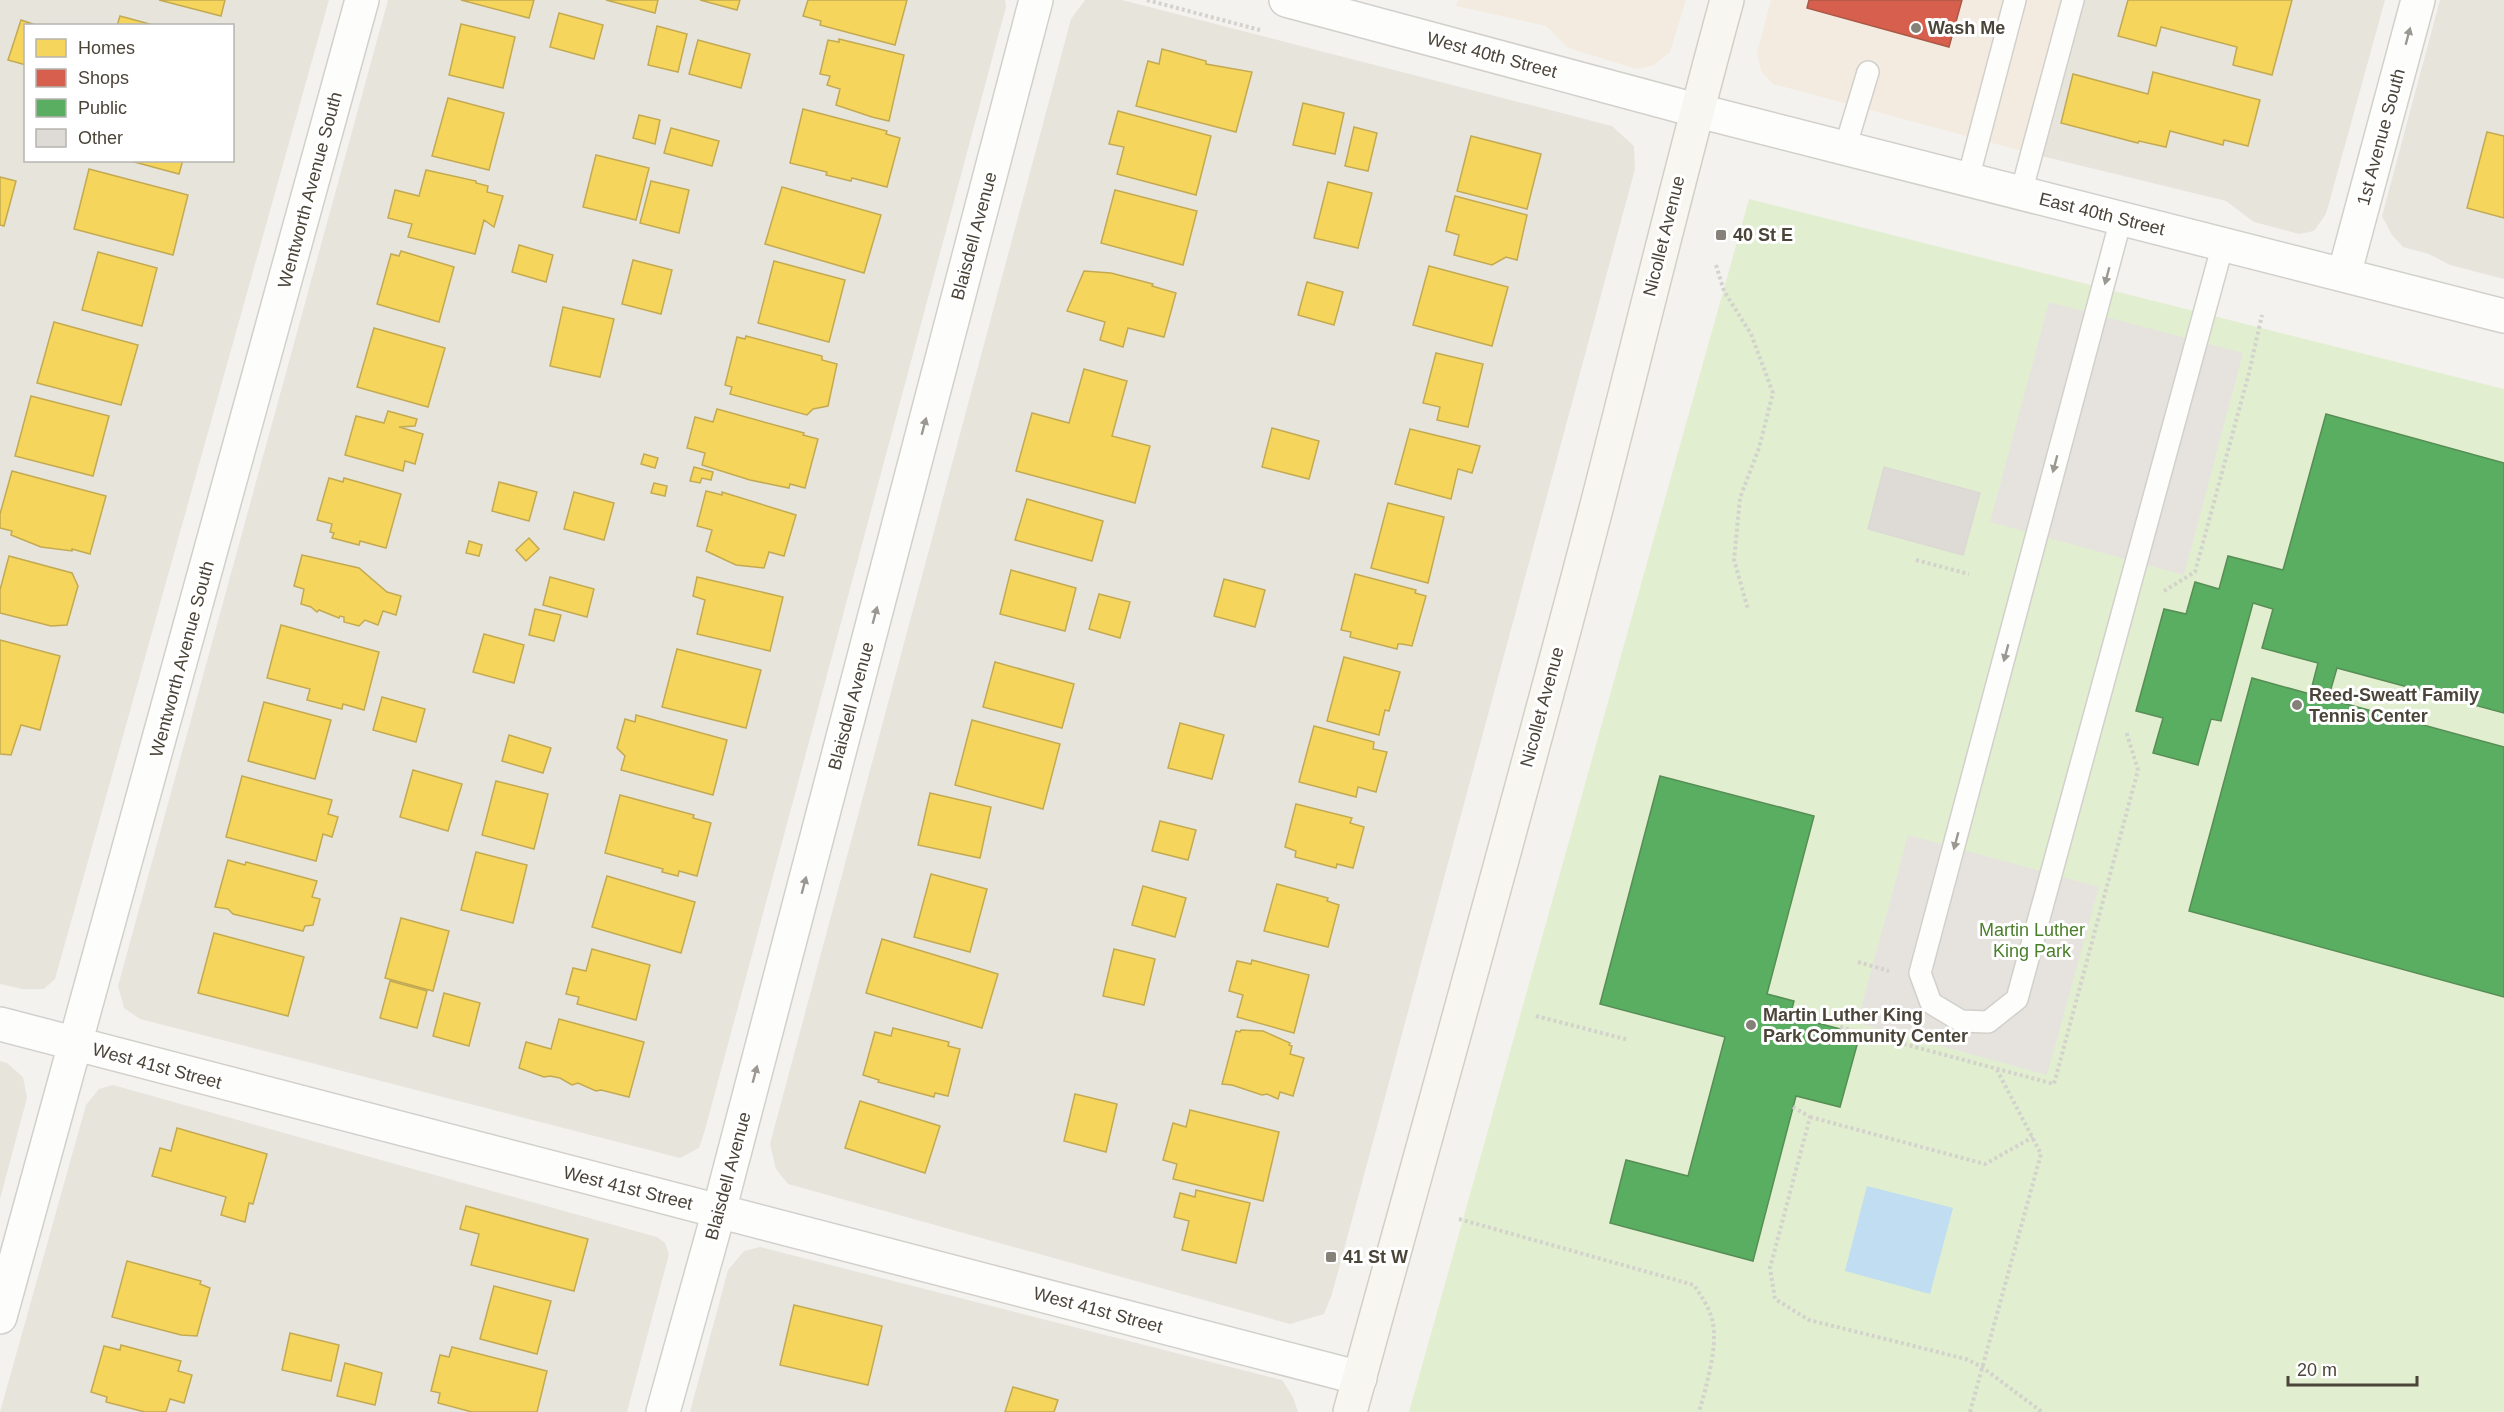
<svg xmlns="http://www.w3.org/2000/svg" width="2504" height="1412" font-family="Arial,sans-serif">
<style>
.residential{fill:#e7e4dc;fill-rule:evenodd}
.commercial{fill:#f3ebdf}
.green{fill:#e1eecf}
.parking{fill:#e6e3df}
.water{fill:#c0ddf1}
.homes{fill:#f6d55c;stroke:#c3aa52;stroke-width:1.5}
.shops{fill:#d6604d;stroke:#ac5847;stroke-width:1.5}
.public{fill:#5aae61;stroke:#568e55;stroke-width:1.5}
.building{fill:#dedbd6;stroke:#dcd9d4;stroke-width:1.5}
.lines{fill:none;stroke-linecap:round;stroke-linejoin:round}
.lane-casing{stroke:#d2d0cb;stroke-width:24}
.street-casing{stroke:#d2d0cb;stroke-width:36}
.secondary-casing{stroke:#d3cfc5;stroke-width:36}
.path{stroke:#d3d2cc;stroke-width:4;stroke-dasharray:3 3;stroke-linecap:butt}
.lane{stroke:#fdfdfc;stroke-width:21}
.street{stroke:#fdfdfc;stroke-width:33}
.secondary{stroke:#f7f6f1;stroke-width:33}
.oneway{fill:#9b9791}
.poi-dot{fill:#868178;stroke:#fff;stroke-width:2}
.labels{text-anchor:middle;dominant-baseline:central;stroke-width:6;stroke-linejoin:round;paint-order:stroke}
.poi-label{font-size:18px;font-weight:bold;fill:#4b4439;stroke:#fff;text-anchor:start}
.street-label{font-size:18px;fill:#4b4439;stroke:#fff}
.park-label{font-size:18px;fill:#4a7f2a;stroke:#fff}
</style>
<rect width="100%" height="100%" fill="#f4f2ee"/>
<path class="residential" d="M0 0H329L55 979 44 989H22L0 984ZM26 26H232V160H26Z
M388 0H1005L1006 7 705 1130 699 1148 680 1158 140 1019 124 1008 118 986Z
M1085 0H1122L1612 126 1634 146 1635 169 1332 1294 1324 1314 1290 1324 788 1184 776 1169 770 1144 1071 19Z
M2074 0H2385L2326 214 2314 231 2299 234 2254 222 2226 201 2033 154Z
M2440 0H2504V279L2450 265 2429 254 2403 247 2392 235 2382 216Z
M0 1061 7 1063 23 1077 27 1098 0 1199Z
M113 1085 657 1237 665 1243 669 1254 627 1412H0L86 1105 99 1089Z
M760 1247 1282 1380 1293 1397 1298 1412H690L728 1270 744 1251Z"/>
<path class="commercial" d="M1458 0H1686L1670 52 1654 65 1637 69 1568 48 1546 26 1456 6Z
M1771 0H2074L2033 154 1773 84 1761 71 1757 52Z"/>
<path class="green" d="M1749 199 2504 389V1412H1409Z"/>
<path class="parking" d="M2049 302 2243 353 2184 575 1990 522Z
M1908 835 2099 887 2047 1075 1857 1023Z"/>
<path class="water" d="M1867 1186 1953 1208 1930 1294 1845 1271Z"/>
<path class="homes" d="M159 0H225L221 16Z
M461 0H534L529 18Z
M606 0H658L655 13Z
M700 0H740L737 10Z
M808 0H907L895 45 820 25 821 21 803 16Z
M2128 0H2292L2272 75 2233 65 2237 47 2161 27 2156 46 2118 36Z
M559 13 603 25 594 59 550 47Z
M120 16 157 26H117Z
M21 20 39 26H26V65L8 60Z
M461 24 515 37 503 88 449 75Z
M657 26 687 34 678 72 648 65Z
M839 39 904 55 889 121 872 117 836 105 840 89 827 85 830 76 820 74 828 40 839 42Z
M698 40 750 54 741 88 689 74Z
M1162 49 1206 61V64L1252 72 1236 132 1136 106 1148 61 1159 64Z
M2153 72 2260 100 2248 146 2224 140 2223 145 2170 131 2166 147 2139 141 2138 143 2061 123 2073 74 2148 94Z
M448 98 504 113 489 170 432 156Z
M1303 103 1344 113 1335 154 1293 145Z
M803 109 887 131 886 134 900 138 887 187 852 178 851 181 826 175 827 172 790 163Z
M1118 111 1211 136 1196 195 1117 174 1124 147 1109 144Z
M639 115 660 120 655 144 633 138Z
M1354 127 1377 133 1368 171 1345 166Z
M671 128 719 141 712 166 664 153Z
M2487 132 2504 136V218L2467 208Z
M1471 136 1541 154 1527 209 1457 191Z
M596 155 649 168 636 220 583 207Z
M127 160H183L179 174Z
M89 169 188 195 173 255 74 229Z
M426 170 476 181V183L488 186 487 192 503 196 494 227 484 220 475 254 408 237 412 224 388 218 395 190 419 196Z
M0 177 16 181 4 226 0 225Z
M651 181 689 190 679 233 640 223Z
M1328 182 1372 193 1358 248 1314 238Z
M782 187 881 215 864 273 765 244Z
M1115 190 1197 211 1183 265 1101 243Z
M1455 196 1527 215 1517 260 1506 257 1492 265 1454 255 1459 235 1446 231Z
M519 245 553 255 546 282 512 272Z
M401 251 454 267 439 322 377 304 391 254 399 256Z
M98 252 157 268 142 326 82 310Z
M633 260 672 270 661 314 622 304Z
M774 261 845 280 829 342 758 323Z
M1429 266 1508 287 1492 346 1413 325Z
M1084 271 1111 273 1153 284 1152 286 1176 293 1164 337 1128 328 1123 347 1100 340 1105 322 1067 311Z
M1307 282 1343 292 1334 325 1298 315Z
M563 307 614 319 600 377 550 366Z
M54 322 138 345 121 405 37 383Z
M374 328 445 348 428 407 357 387Z
M746 336 822 356V360L837 364 828 406 813 409 807 415 730 394 732 387 725 385 737 337 745 339Z
M1436 353 1483 364 1468 427 1437 420 1440 407 1423 403Z
M1084 369 1127 381 1112 436 1150 446 1135 503 1016 471 1032 413 1069 423Z
M31 396 109 416 93 476 15 456Z
M717 409 804 433 803 435 818 439 805 488 790 484 789 488 750 480 702 465 705 453 687 448 695 417 713 422Z
M388 411 417 419 415 426 399 427 423 434 415 464 405 461 403 471 345 455 356 416 384 423Z
M1272 428 1319 441 1309 479 1262 467Z
M1410 429 1480 446 1472 473 1458 469 1451 499 1395 484Z
M644 454 658 458 655 468 641 464Z
M694 467 713 472 711 480 702 478 700 483 690 481Z
M12 471 106 496 90 554 72 549V551L41 547 11 535 12 531 0 528V514Z
M329 478 343 482 344 478 401 494 386 548 360 541 359 545 332 538 334 533 330 532 332 524 317 520Z
M499 482 537 492 529 521 492 511Z
M654 483 667 486 665 496 651 493Z
M706 491 722 495V492L796 515 784 556 769 552 764 568 736 565 706 551 712 530 697 526Z
M574 492 614 503 604 540 564 529Z
M1027 499 1103 521 1092 561 1015 540Z
M1388 503 1444 517 1428 583 1371 568Z
M529 538 539 549 526 561 516 550Z
M469 541 482 545 479 556 466 553Z
M302 555 359 568 387 592 401 596 396 615 383 611 378 625 365 620 359 626 344 622V617L340 616 339 618 319 610 317 612 311 607 301 604 304 589 294 586Z
M9 556 72 573 78 586 67 625 51 626 0 613V590Z
M1011 570 1076 588 1065 631 1000 614Z
M1355 574 1416 590 1415 593 1426 596 1412 646 1402 644H1398L1397 649 1350 637 1351 632 1341 630Z
M550 577 594 589 587 617 543 605Z
M697 577 783 597 770 651 697 634 705 600 693 596Z
M1224 579 1265 590 1255 627 1214 616Z
M1099 594 1130 602 1120 638 1089 629Z
M535 609 561 615 554 641 529 635Z
M281 625 379 652 364 710 343 704 342 709 307 700 310 689 267 678Z
M484 634 524 645 514 683 473 672Z
M0 640 60 656 40 730 21 725 11 755 0 754Z
M677 649 761 670 746 728 662 707Z
M1344 657 1400 672 1389 711 1385 710 1379 735 1327 721Z
M995 662 1074 684 1062 728 983 707Z
M382 697 425 709 416 742 373 730Z
M264 702 331 720 315 779 248 761Z
M636 715 727 740 713 795 621 770 625 756 617 748 625 719 635 722Z
M972 720 1060 744 1043 809 955 785Z
M1180 723 1224 735 1212 779 1168 768Z
M1314 726 1374 742 1373 749 1387 752 1376 792 1358 787 1356 797 1299 782Z
M509 735 551 748 543 773 502 761Z
M413 770 462 784 448 831 400 817Z
M242 776 332 800 328 814 338 817 332 837 323 834 316 861 226 837Z
M496 781 548 794 534 849 482 835Z
M930 793 991 807 980 858 918 845Z
M620 795 694 815 693 818 711 823 697 876 679 871 678 876 662 872 663 869 605 853Z
M1296 804 1352 818 1350 823 1364 827 1353 868 1337 864 1336 868 1295 857 1296 851 1285 847Z
M1160 821 1196 830 1188 860 1152 851Z
M476 852 527 865 513 923 461 910Z
M228 860 245 865 246 862 317 881 312 897 320 899 313 925 305 926 303 931 233 914 228 909 215 907Z
M931 874 987 889 970 952 914 937Z
M607 876 695 902 681 953 592 927Z
M1277 884 1328 898 1327 901 1339 905 1328 947 1264 931Z
M1143 886 1186 898 1175 937 1132 925Z
M401 918 449 931 433 991 385 978Z
M214 933 304 957 288 1016 198 993Z
M882 939 998 974 982 1028 866 993Z
M592 949 650 965 636 1020 577 1004 579 997 566 994 573 968 586 971Z
M1114 949 1155 959 1144 1005 1103 996Z
M1252 960 1309 975 1294 1033 1237 1017 1243 995 1229 991 1237 961 1251 964Z
M390 981 427 991 417 1028 380 1018Z
M444 993 480 1003 469 1046 433 1036Z
M559 1019 644 1042 629 1097 601 1090 596 1091 578 1083 572 1085 560 1078 550 1076 544 1077 519 1068 526 1042 551 1049Z
M893 1028 949 1042 948 1046 960 1049 948 1096 935 1093 934 1097 878 1082 879 1080 863 1075 875 1032 891 1036Z
M1241 1030 1263 1031 1290 1043 1289 1045 1292 1046 1290 1054 1304 1058 1293 1096 1280 1092 1278 1099 1267 1094 1262 1095 1232 1085 1222 1084 1236 1031 1240 1032Z
M1075 1094 1117 1104 1106 1152 1064 1141Z
M860 1101 940 1126 925 1173 845 1148Z
M1190 1110 1279 1132 1263 1201 1173 1179 1177 1164 1163 1160 1173 1123 1186 1127Z
M177 1128 267 1154 253 1204 249 1203 245 1222 221 1215 226 1197 152 1176 160 1148 171 1151Z
M1196 1190 1250 1203 1236 1263 1182 1250 1189 1221 1174 1217 1180 1193 1195 1197Z
M466 1206 588 1239 574 1291 471 1265 479 1234 460 1229Z
M127 1261 201 1281 200 1284 210 1288 197 1336 181 1335 112 1317Z
M494 1286 551 1301 537 1354 480 1339Z
M794 1305 882 1326 868 1385 780 1365Z
M290 1333 339 1345 331 1381 282 1370Z
M121 1345 181 1361 178 1371 192 1375 184 1403 170 1399 166 1412H145L106 1402 107 1397 91 1392 104 1346 120 1350Z
M452 1347 547 1371 537 1412H472L438 1403 440 1393 431 1391 440 1355 449 1357Z
M345 1363 382 1373 375 1405 337 1396Z
M1013 1387 1058 1400 1054 1412H1005Z"/>
<path class="shops" d="M1809 0H1962L1949 47 1807 8Z"/>
<path class="public" d="M2326 414 2504 463V713L2337 668 2328 699 2504 747V997L2189 911 2252 678 2310 694 2318 663 2262 648 2273 609 2253 603 2221 721 2211 719 2198 765 2153 753 2163 718 2136 711 2164 609 2186 614 2195 582 2219 589 2228 556 2283 570Z
M1660 776 1814 816 1767 994 1794 1001 1790 1016 1860 1034 1840 1107 1796 1096 1753 1261 1610 1223 1626 1160 1688 1176 1725 1037 1600 1004Z"/>
<path class="building" d="M1884 467 1980 493 1963 555 1868 529Z"/>
<g class="lines">
<defs>
<path id="lane" d="M1845 148 1868 72
M1968 179 2015 0
M2021 193 2073 0
M2121 219 1920 973 1931 1003 1961 1021 1988 1022 2017 999 2223 244"/>
<path id="street" d="M1286 0 1699 111 2504 316
M2344 275 2418 0
M0 1024 1360 1378
M0 1317 362 0
M663 1412 719 1211 1036 0"/>
<path id="secondary" d="M1350 1412C1433 1110 1518 808 1597 505 1640 337 1681 168 1727 0"/>
</defs>
<use href="#lane" class="lane-casing"/>
<use href="#street" class="street-casing"/>
<use href="#secondary" class="secondary-casing"/>
<path class="path" d="M1147 0 1260 30
M1716 265 1724 291 1751 334 1773 393 1759 448 1740 498 1734 560 1748 609
M1916 560 1969 574
M2164 591 2195 572 2249 373 2262 315
M1858 962 1889 971
M1536 1016 1629 1040
M1840 1027 2054 1084 2138 770 2126 731
M1793 1107 1810 1117 1770 1268 1775 1299 1809 1320 1966 1359 1982 1367 2042 1412
M1810 1117 1985 1164 2033 1137
M1459 1219 1694 1285C1701 1296 1709 1307 1712 1319 1719 1345 1706 1387 1699 1412
M1970 1412 2041 1154 1997 1070"/>
<use href="#lane" class="lane"/>
<use href="#street" class="street"/>
<use href="#secondary" class="secondary"/>
</g>
<defs><path id="oneway-solid" d="M-6-.8H1V-3.2L6.5 0L1 3.2V.8H-6Z" transform="scale(1.5)"/></defs>
<g class="oneway">
<use href="#oneway-solid" transform="translate(2408 36) rotate(-75)"/>
<use href="#oneway-solid" transform="translate(2107 276) rotate(105)"/>
<use href="#oneway-solid" transform="translate(924 426) rotate(-75)"/>
<use href="#oneway-solid" transform="translate(2055 464) rotate(105)"/>
<use href="#oneway-solid" transform="translate(875 615) rotate(-75)"/>
<use href="#oneway-solid" transform="translate(2006 653) rotate(105)"/>
<use href="#oneway-solid" transform="translate(1956 841) rotate(105)"/>
<use href="#oneway-solid" transform="translate(804 885) rotate(-75)"/>
<use href="#oneway-solid" transform="translate(755 1074) rotate(-75)"/>
</g>
<g class="poi-dot">
<circle cx="1916" cy="28" r="6"/>
<rect x="1715" y="229" width="12" height="12" rx="3"/>
<circle cx="2297" cy="705" r="6"/>
<circle cx="1751" cy="1025" r="6"/>
<rect x="1325" y="1251" width="12" height="12" rx="3"/>
</g>
<g class="labels">
<g class="poi-label">
<text x="1928" y="28">Wash Me</text>
<text x="1733" y="235">40 St E</text>
<text x="2309" y="695">Reed-Sweatt Family<tspan x="2309" dy="21">Tennis Center</tspan></text>
<text x="1763" y="1015">Martin Luther King<tspan x="1763" dy="21">Park Community Center</tspan></text>
<text x="1343" y="1257">41 St W</text>
</g>
<g class="street-label">
<text transform="translate(1492 55) rotate(15)">West 40th Street</text>
<text transform="translate(2381 137) rotate(-75)">1st Avenue South</text>
<text transform="translate(310 190) rotate(-75)">Wentworth Avenue South</text>
<text transform="translate(2102 214) rotate(14)">East 40th Street</text>
<text transform="translate(974 236) rotate(-75)">Blaisdell Avenue</text>
<text transform="translate(1664 236) rotate(-76)">Nicollet Avenue</text>
<text transform="translate(182 659) rotate(-75)">Wentworth Avenue South</text>
<text transform="translate(851 706) rotate(-75)">Blaisdell Avenue</text>
<text transform="translate(1542 707) rotate(-75)">Nicollet Avenue</text>
<text transform="translate(157 1066) rotate(15)">West 41st Street</text>
<text transform="translate(728 1176) rotate(-75)">Blaisdell Avenue</text>
<text transform="translate(628 1188) rotate(14)">West 41st Street</text>
<text transform="translate(1098 1310) rotate(15)">West 41st Street</text>
</g>
<g class="park-label">
<text x="2032" y="930">Martin Luther<tspan x="2032" dy="21">King Park</tspan></text>
</g>
</g>
<rect x="24" y="24" width="210" height="138" fill="#ffffff" stroke="#b7b4b0" stroke-width="1.5"/>
<rect x="36" y="39" width="30" height="18" fill="#f6d55c" stroke="#b7b4b0" stroke-width="1.5"/>
<text x="78" y="54" font-size="18" fill="#4b4439">Homes</text>
<rect x="36" y="69" width="30" height="18" fill="#d6604d" stroke="#b7b4b0" stroke-width="1.5"/>
<text x="78" y="84" font-size="18" fill="#4b4439">Shops</text>
<rect x="36" y="99" width="30" height="18" fill="#5aae61" stroke="#b7b4b0" stroke-width="1.5"/>
<text x="78" y="114" font-size="18" fill="#4b4439">Public</text>
<rect x="36" y="129" width="30" height="18" fill="#dedbd6" stroke="#b7b4b0" stroke-width="1.5"/>
<text x="78" y="144" font-size="18" fill="#4b4439">Other</text>
<path d="M2288 1376v9h129v-9" fill="none" stroke="#4b4439" stroke-width="3"/>
<text x="2297" y="1376" font-size="18" fill="#4b4439" stroke="#ffffff" stroke-width="4.5" paint-order="stroke">20 m</text>
</svg>
